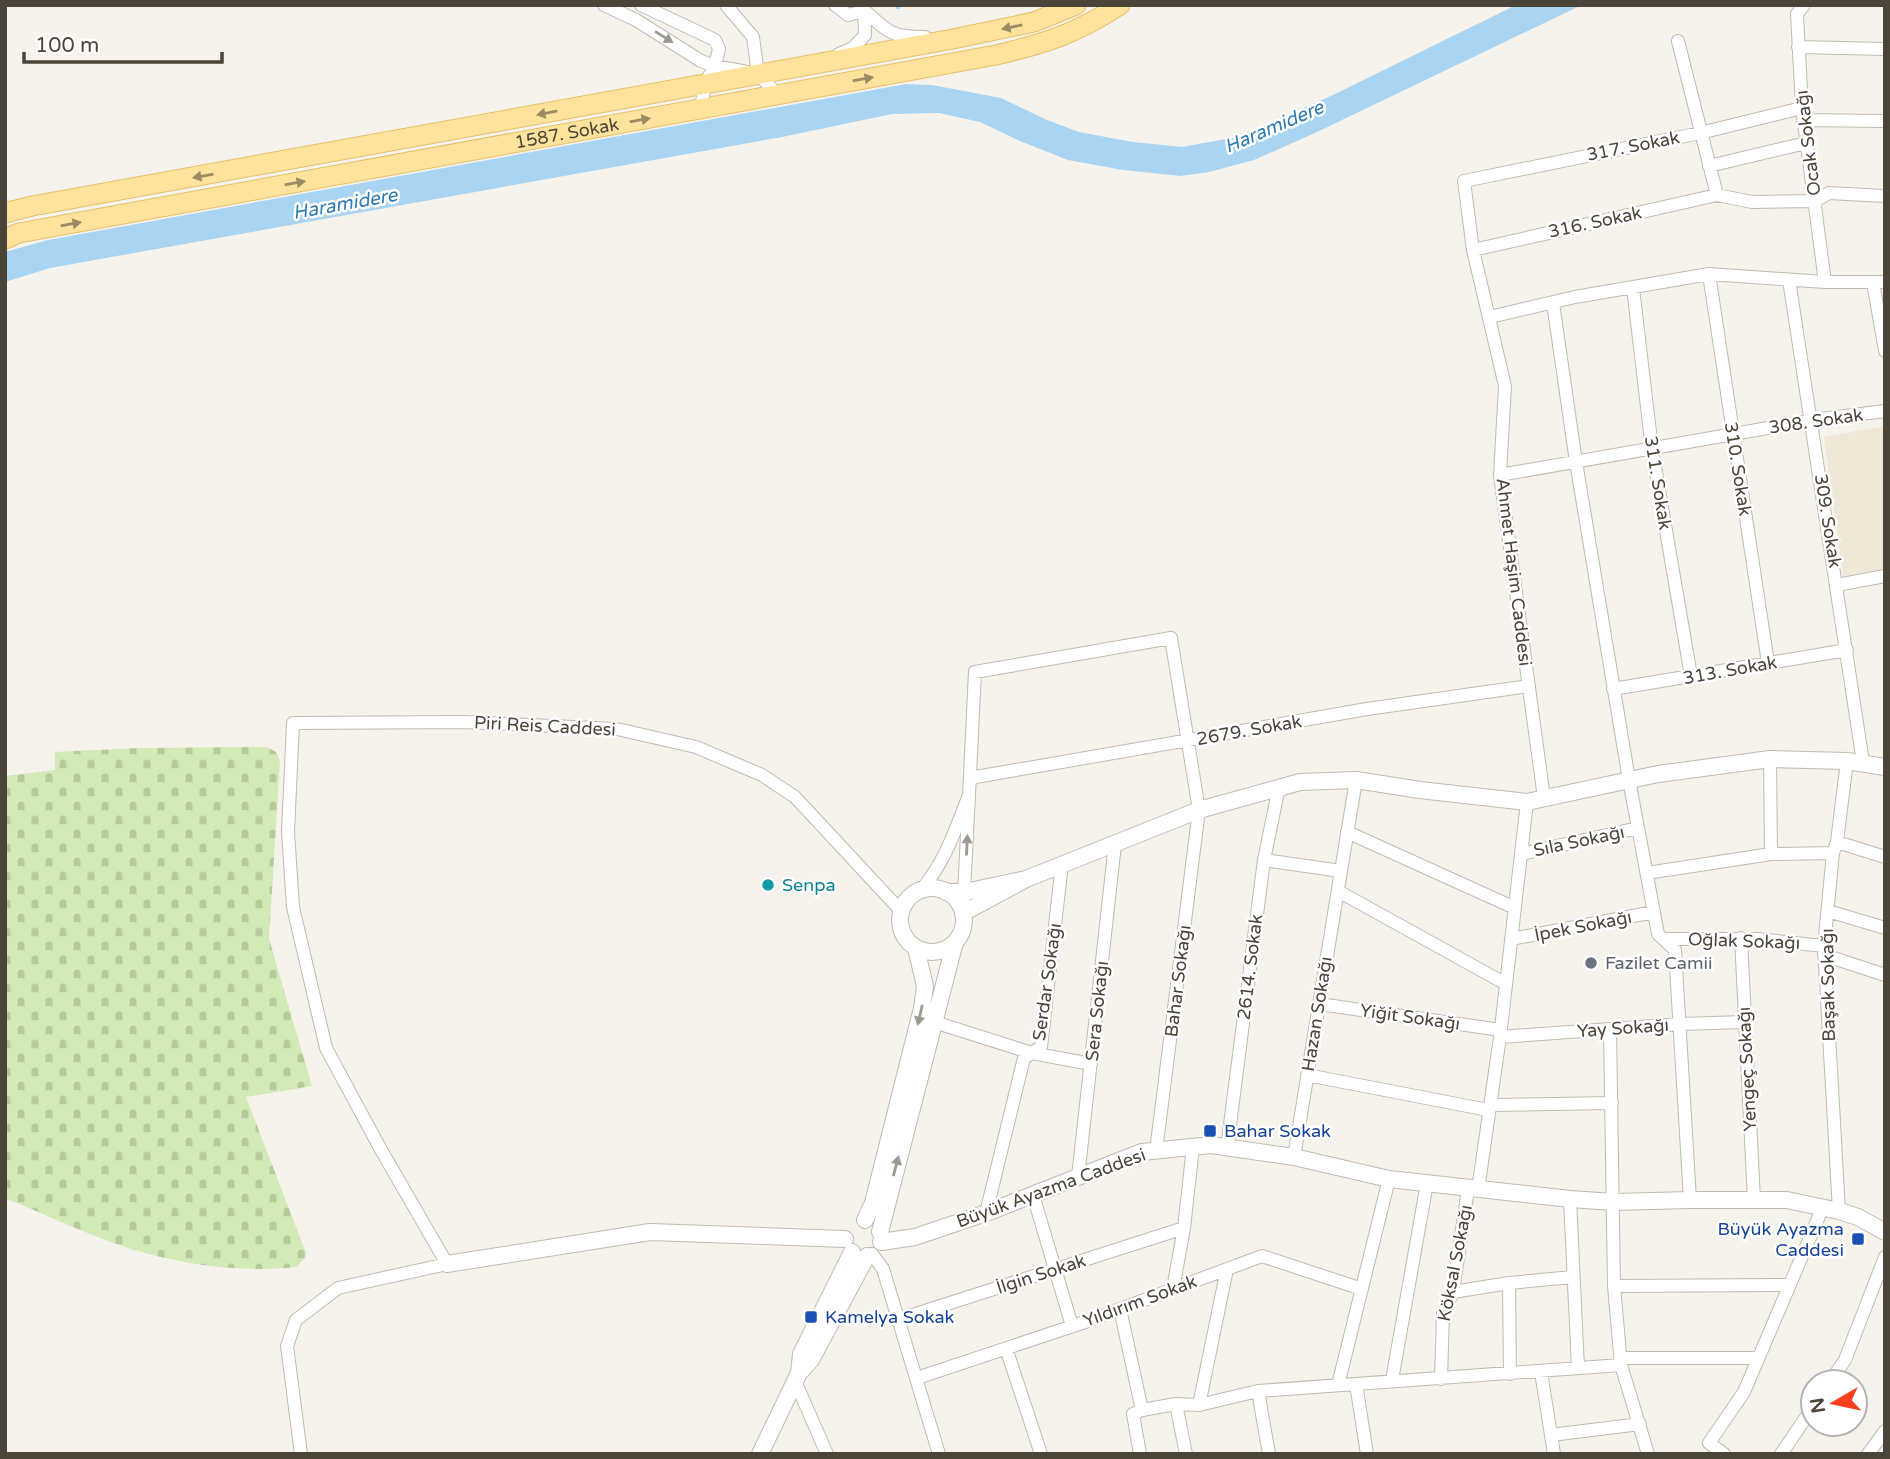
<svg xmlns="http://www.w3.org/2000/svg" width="1890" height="1459" font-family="'Varela Round',sans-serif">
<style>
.education{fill:#efe8d6}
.cemetery{fill:url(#cemetery-stones)}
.water{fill:#a9d4f2}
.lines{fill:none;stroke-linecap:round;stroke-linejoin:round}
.stream{stroke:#a9d4f2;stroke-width:4.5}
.minor-casing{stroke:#c2bbae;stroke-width:14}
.tertiary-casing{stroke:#c2bbae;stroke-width:18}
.primary-casing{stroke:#e6c16a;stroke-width:21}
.minor{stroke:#fff;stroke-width:12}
.tertiary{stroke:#fff;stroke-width:16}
.primary{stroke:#ffe39c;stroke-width:19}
.oneway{fill:#9c8c66}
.oneway2{fill:#9c9892}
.culture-dot{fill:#0f9aa8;stroke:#fff;stroke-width:2.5}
.worship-dot{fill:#6b7280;stroke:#fff;stroke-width:2.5}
.transit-dot{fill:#1a4fb4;stroke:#fff;stroke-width:2.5}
.labels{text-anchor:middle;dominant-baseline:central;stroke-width:5;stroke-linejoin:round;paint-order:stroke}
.street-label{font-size:18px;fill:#4b4439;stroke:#fff}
.culture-label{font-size:18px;fill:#0d838f;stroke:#fff;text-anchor:start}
.worship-label{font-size:18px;fill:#5b616d;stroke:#fff;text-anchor:start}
.transit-label{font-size:18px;fill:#164399;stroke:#fff;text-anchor:start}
.water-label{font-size:19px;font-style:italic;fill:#2e7ab2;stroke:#fff}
</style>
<defs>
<pattern id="cemetery-stones" width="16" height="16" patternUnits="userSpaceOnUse" patternTransform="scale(1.75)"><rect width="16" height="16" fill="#d2eab5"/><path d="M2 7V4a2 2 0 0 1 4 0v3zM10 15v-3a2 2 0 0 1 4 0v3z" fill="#b6ca9c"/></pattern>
</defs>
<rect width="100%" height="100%" fill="#f6f3ec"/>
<path class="education" d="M1885 426V569L1843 576 1824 437Z"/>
<path class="cemetery" d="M267 747 276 752 280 761 269 939 312 1086 246 1097 306 1253 305 1258 296 1267C241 1273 184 1265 131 1249 88 1235 47 1215 5 1198V776L55 770V752L139 748Z"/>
<path class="water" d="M1516 5H1582L1317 132 1254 160 1209 172 1181 176 1123 170 1068 160 1020 141 980 122 939 113 892 114 782 137 50 268 5 282V252L48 240 906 84 932 85 1001 98 1047 120 1079 132 1133 142 1182 147 1237 137 1333 95Z"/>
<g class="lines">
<path class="stream" d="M898 5V7"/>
<defs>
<path id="minor" d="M604 5 636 20 701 61 715 66 758 74 777 94
M641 5 715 40 719 49 715 66 705 83 701 109
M726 5 753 37 758 74
M835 5 848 15 865 11
M1804 5 1797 14 1802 108 1825 282
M865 11C889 33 892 37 925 37
M1678 41 1717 195 1752 202 1815 201 1829 193 1885 196
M1798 47 1885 49
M839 54 853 48 865 35 864 6
M1803 120 1885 121
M1709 166 1806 143
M1473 250 1717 195
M1709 274 1768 663
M1789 280 1863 762
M1873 282 1885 351
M1633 288 1652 449 1691 676
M1553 303 1576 462 1629 780 1658 934 1675 950 1690 1200
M1490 317 1575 297 1709 274 1825 282H1885
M1500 475 1813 420 1885 411
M1837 585 1885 576
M1613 689 1847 650
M1770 759 1771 854
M970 778 1367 709 1529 686
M969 795 975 672 1171 638 1199 810 1156 1151
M1544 798 1500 475 1505 386 1473 250 1464 181 1700 133 1802 108
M1347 832 1515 908
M1837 842 1885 857
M1521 854 1638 828
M1264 860 1341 871
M1647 873 1771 854 1833 853
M922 889C945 862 956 828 969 795L963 913
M1338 891 1506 984
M1828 911 1885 928
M1741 938 1754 1200
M1511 939 1654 912
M1664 939H1757L1824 946
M1824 955 1885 975
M1319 1004 1501 1030
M934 1022 1032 1053 1091 1064
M1610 1029 1614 1286 1621 1365 1648 1454
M1500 1037 1680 1024 1745 1022
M1307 1075 1488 1110
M1491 1105 1612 1103
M1227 1148 1264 860 1279 787
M1294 1157 1356 780
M1078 1177 1115 844
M1478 1190 1500 1037 1527 802
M1033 1195 1072 1326
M1570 1199 1578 1368
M1839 1211 1824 946 1833 853 1837 842 1847 761
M986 1213 1024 1058 1041 1047 1062 864
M872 1254 883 1269 939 1454
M1509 1283 1510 1374
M1614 1286 1790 1285
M1173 1289 1184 1228 1193 1147
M1453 1292 1509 1283 1573 1277
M1120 1309 1142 1410
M897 1320 1184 1228
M1006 1348 1041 1454
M1620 1358H1758
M1541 1372 1554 1454
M917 1378 1088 1321 1262 1256 1362 1289
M1441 1379 1443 1313 1453 1292 1468 1189
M1392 1380 1427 1183
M795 1381 827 1454
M1830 1382 1845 1360 1885 1257
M1356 1384 1367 1454
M1338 1385 1389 1179
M1258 1391 1269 1454
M1176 1404 1186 1454
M1199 1405 1227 1269
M1551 1435 1640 1424
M301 1454 287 1346 296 1320 338 1288 447 1264 380 1148 326 1048 293 907 288 832 293 723 464 722 617 729 696 747 762 775 795 797 901 911
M1140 1454 1133 1414 1142 1410 1176 1404 1199 1405 1258 1391 1621 1365
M1724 1454 1709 1443 1744 1392 1823 1207
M1781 1454 1813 1407
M1868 1454 1885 1431"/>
<path id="tertiary" d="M1026 879 1199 810 1300 782 1356 780 1420 790 1527 802 1658 774 1770 759 1847 761 1885 767
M900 920a32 32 0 1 1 64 0a32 32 0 1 1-64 0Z
M946 892H965L1026 879 963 913
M865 1220 873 1203 922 1008 925 986 916 948
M880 1232 955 942
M881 1242 915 1237 986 1213 1142 1152 1211 1145 1294 1157 1389 1179 1570 1199 1614 1202 1690 1200H1787L1839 1211 1858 1217 1885 1232
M447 1264 650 1232 845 1239
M799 1373 801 1354 852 1252
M760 1454 799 1373 811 1360 867 1256"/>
<g id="primary">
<path d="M5 213 32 206 953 39 1034 22 1076 5"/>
<path id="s1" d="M5 239 19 233 996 55C1047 43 1075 34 1120 5"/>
</g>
</defs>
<use href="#minor" class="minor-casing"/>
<use href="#tertiary" class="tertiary-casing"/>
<use href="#primary" class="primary-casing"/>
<use href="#minor" class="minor"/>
<use href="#tertiary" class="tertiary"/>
<use href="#primary" class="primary"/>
</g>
<defs><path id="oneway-solid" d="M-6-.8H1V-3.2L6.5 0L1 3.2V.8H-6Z" transform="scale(1.75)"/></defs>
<g class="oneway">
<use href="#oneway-solid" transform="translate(1012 27) rotate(168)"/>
<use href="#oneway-solid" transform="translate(863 79) rotate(-10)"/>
<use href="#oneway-solid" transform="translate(547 113) rotate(169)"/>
<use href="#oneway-solid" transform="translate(640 120) rotate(-10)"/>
<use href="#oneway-solid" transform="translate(203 176) rotate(170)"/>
<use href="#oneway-solid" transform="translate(295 183) rotate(-10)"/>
<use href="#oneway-solid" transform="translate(71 224) rotate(-10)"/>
</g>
<g class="oneway2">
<use href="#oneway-solid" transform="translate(664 37) rotate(32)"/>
<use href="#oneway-solid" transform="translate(967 845) rotate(-87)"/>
<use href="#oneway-solid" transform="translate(920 1015) rotate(103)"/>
<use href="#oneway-solid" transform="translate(896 1166) rotate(-75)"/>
</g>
<circle class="culture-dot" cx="768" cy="885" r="7"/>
<circle class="worship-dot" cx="1591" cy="963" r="7"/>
<g class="transit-dot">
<rect x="1203" y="1124" width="14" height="14" rx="3.5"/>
<rect x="1851" y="1232" width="14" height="14" rx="3.5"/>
<rect x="804" y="1310" width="14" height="14" rx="3.5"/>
</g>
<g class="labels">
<g class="street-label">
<text stroke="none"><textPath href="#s1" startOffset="572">1587. Sokak</textPath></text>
<text transform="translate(1808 143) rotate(-97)">Ocak Sokağı</text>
<text transform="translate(1633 146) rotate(-11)">317. Sokak</text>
<text transform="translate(1595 222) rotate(-12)">316. Sokak</text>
<text transform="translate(1816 421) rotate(-8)">308. Sokak</text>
<text transform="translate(1738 469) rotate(81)">310. Sokak</text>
<text transform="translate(1658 483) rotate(81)">311. Sokak</text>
<text transform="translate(1828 521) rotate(81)">309. Sokak</text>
<text transform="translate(1514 572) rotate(83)">Ahmet Haşim Caddesi</text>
<text transform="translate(1730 670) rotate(-10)">313. Sokak</text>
<text transform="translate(545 726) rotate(3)">Piri Reis Caddesi</text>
<text transform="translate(1249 730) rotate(-10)">2679. Sokak</text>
<text transform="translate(1579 841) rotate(-12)">Sıla Sokağı</text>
<text transform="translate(1583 926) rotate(-11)">İpek Sokağı</text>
<text transform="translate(1744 941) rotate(2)">Oğlak Sokağı</text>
<text transform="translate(1250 967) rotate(-83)">2614. Sokak</text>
<text transform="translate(1178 981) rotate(-83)">Bahar Sokağı</text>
<text transform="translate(1047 982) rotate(-82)">Serdar Sokağı</text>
<text transform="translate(1828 985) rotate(-91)">Başak Sokağı</text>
<text transform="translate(1097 1011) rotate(-84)">Sera Sokağı</text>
<text transform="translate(1317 1014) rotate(-81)">Hazan Sokağı</text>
<text transform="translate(1410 1017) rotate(8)">Yiğit Sokağı</text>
<text transform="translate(1623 1028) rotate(-4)">Yay Sokağı</text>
<text transform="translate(1747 1069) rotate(-93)">Yengeç Sokağı</text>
<text transform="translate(1051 1188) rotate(-20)">Büyük Ayazma Caddesi</text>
<text transform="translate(1455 1263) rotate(-79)">Köksal Sokağı</text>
<text transform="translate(1041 1274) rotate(-18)">İlgin Sokak</text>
<text transform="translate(1140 1301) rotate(-20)">Yıldırım Sokak</text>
</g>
<g class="culture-label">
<text x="782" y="885">Senpa</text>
</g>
<g class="worship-label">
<text x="1605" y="963">Fazilet Camii</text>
</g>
<g class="transit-label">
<text x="1224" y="1131">Bahar Sokak</text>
<text x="1844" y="1229" text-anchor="end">Büyük Ayazma<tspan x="1844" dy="21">Caddesi</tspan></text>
<text x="825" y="1317">Kamelya Sokak</text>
</g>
<g class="water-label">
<text transform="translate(1274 127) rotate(-23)">Haramidere</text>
<text transform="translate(345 204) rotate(-10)">Haramidere</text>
</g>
</g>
<rect width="1890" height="1459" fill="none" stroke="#4b4439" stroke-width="14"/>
<g transform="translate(1834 1403) rotate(261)"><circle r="33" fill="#ffffff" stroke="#b7b4b0" stroke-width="2"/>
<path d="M0-5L12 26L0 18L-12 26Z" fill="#fc3f1d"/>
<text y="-10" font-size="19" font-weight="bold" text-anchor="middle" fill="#4b4439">N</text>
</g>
<path d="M24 52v10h198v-10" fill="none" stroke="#4b4439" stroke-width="3.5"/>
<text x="35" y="52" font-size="21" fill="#4b4439" stroke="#ffffff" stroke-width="5" paint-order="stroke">100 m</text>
</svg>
